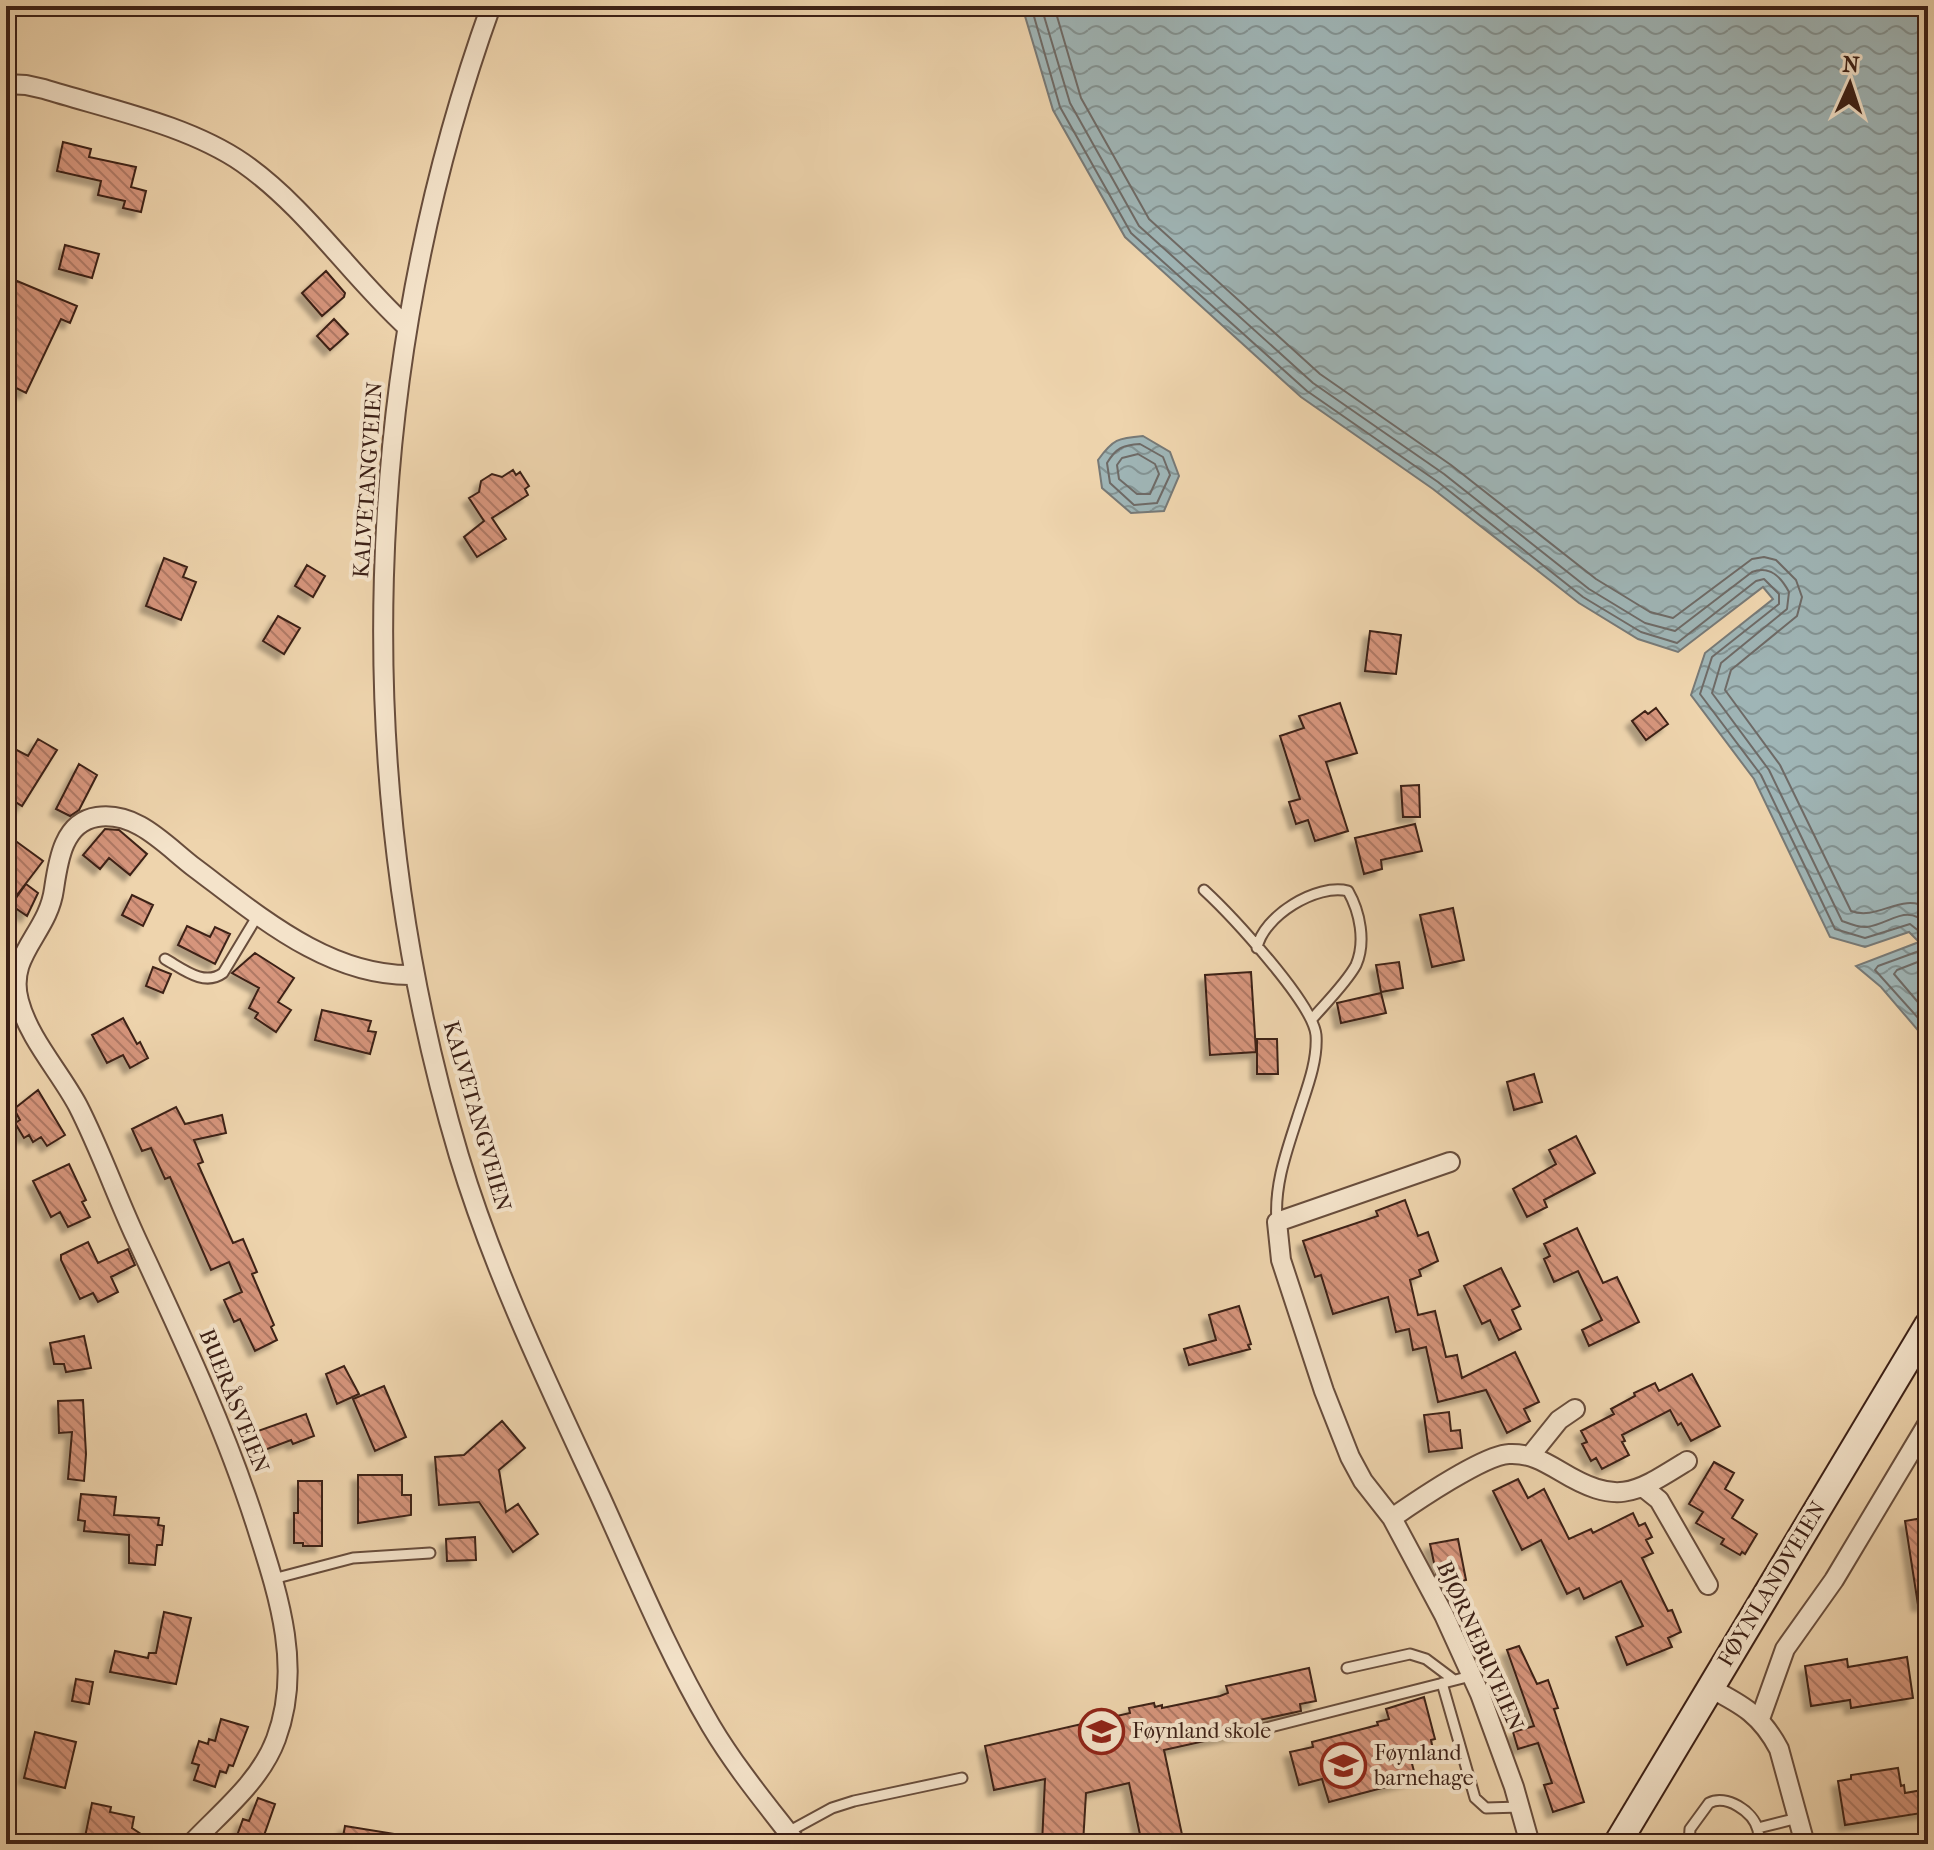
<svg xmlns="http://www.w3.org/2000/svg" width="1934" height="1850" font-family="'IM FELL French Canon',serif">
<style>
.water{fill:url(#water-waves);stroke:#777976;stroke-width:2}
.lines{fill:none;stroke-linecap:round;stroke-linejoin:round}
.shore{stroke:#6e6a66;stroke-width:2}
.building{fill:url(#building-back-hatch);stroke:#3c2016;stroke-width:2;filter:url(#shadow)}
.service-casing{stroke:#684d3c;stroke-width:13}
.minor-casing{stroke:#684d3c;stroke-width:22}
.secondary-casing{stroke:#3c2016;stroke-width:30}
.service{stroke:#f4e3ca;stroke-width:9}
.minor{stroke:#f4e3ca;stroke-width:18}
.secondary{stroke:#f4e3ca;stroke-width:26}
.labels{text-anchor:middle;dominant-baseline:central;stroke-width:8;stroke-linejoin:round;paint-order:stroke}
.street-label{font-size:22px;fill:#3c2016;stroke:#f4e3ca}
.poi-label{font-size:22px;fill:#3c2016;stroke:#f4e3ca;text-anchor:start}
</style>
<defs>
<pattern id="water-waves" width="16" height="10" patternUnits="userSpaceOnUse" patternTransform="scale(2)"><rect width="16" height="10" fill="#9fb5b6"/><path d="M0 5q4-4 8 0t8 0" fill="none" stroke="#839393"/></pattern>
<pattern id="building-back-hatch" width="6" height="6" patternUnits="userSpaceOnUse" patternTransform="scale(2)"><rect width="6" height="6" fill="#d6957c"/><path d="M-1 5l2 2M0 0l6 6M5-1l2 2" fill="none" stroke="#af7965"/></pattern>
<filter id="shadow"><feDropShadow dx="-6" dy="6" stdDeviation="2" flood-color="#0004"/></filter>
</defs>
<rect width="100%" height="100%" fill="#eed4ad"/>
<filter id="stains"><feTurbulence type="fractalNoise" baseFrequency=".0025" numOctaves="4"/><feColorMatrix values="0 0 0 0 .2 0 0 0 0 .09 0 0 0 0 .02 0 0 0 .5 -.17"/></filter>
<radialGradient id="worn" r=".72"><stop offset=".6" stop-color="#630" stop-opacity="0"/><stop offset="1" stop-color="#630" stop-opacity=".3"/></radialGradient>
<path class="water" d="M1022 6H1928V1042L1881 987 1856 966 1919 942 1909 932 1865 947 1830 937 1754 779 1691 695 1705 653 1773 599 1763 587 1678 652 1638 639 1579 603 1433 489 1301 397 1125 237 1053 110Z
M1143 436 1170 452 1179 476 1164 511 1131 513 1102 488 1098 460C1113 439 1118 438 1143 436Z"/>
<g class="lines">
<path class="shore" d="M1031 6 1060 107 1131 233 1307 391 1438 482 1583 597 1641 632 1677 643 1756 581 1764 579 1779 594V604L1712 657 1700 694 1761 775 1835 929 1865 938 1910 924 1925 936 1926 944 1922 950 1878 966 1875 970 1928 1029
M1041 6 1070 103 1139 226 1313 383 1444 474 1589 589 1645 623 1675 631 1752 572C1770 565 1781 577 1789 592L1787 609 1721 663 1712 693 1769 770 1842 921C1850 924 1860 928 1867 927 1892 923 1906 903 1928 925
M1054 6 1081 98 1149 219 1320 374 1451 465 1596 579 1650 612 1673 618 1752 559 1764 557 1776 560 1796 580 1802 597 1797 616 1731 670 1725 690 1780 765 1851 911C1878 921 1901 892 1928 908
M1140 444 1163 457 1170 475 1157 503 1134 505 1110 483 1107 463C1116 448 1123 445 1140 444Z
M1138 454 1155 464 1159 474 1150 494H1137L1119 479 1117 465 1122 458Z
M1928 958 1897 970 1894 974 1928 1014"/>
</g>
<path class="building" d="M63 142 91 149 89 157 136 167 131 187 146 191 141 212 123 208 125 201 98 195 101 181 57 171Z
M65 245 99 254 92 278 59 269Z
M326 271 345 293 344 297 322 316 302 293Z
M17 281 77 306 70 323 61 319 26 393 6 383V304Z
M334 319 348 334 330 350 317 336Z
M513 470 516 475 520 472 529 486 525 489 528 495 492 518 506 539 477 557 464 537 484 521 469 498 479 492 481 481 492 474 502 477Z
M164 558 187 567 183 577 196 582 181 620 146 606Z
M307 565 325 576 313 597 295 586Z
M278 616 300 628 284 654 263 641Z
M1370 631 1401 635 1396 674 1365 671Z
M1340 703 1357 753 1326 762 1348 831 1315 841 1308 820 1296 824 1289 802 1300 799 1280 736 1304 728 1299 716Z
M1656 708 1668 724 1646 740 1632 721 1645 711 1648 714Z
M38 739 57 750 22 806 6 796V764L15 749 28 756Z
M79 764 97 775 79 810 70 816 56 809Z
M1419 785 1420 817H1403L1401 786Z
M1415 824 1422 851 1381 860 1382 869 1364 874 1355 838Z
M105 829 119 830 147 854 130 875 109 858 100 869 83 855Z
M6 834 43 861 17 895 6 886Z
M26 884 38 893 27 916 11 905Z
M132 895 153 905 143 926 122 915Z
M1453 908 1464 960 1432 967 1420 915Z
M187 926 210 937 215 927 230 934 215 964 178 945Z
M255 953 294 978 278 1002 291 1010 276 1032 255 1018 258 1013 249 1008 259 988 232 973Z
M1399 962 1403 988 1381 992 1376 965Z
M153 967 171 974 163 993 146 986Z
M1251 972 1256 1052 1210 1055 1205 975Z
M1381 993 1386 1013 1341 1023 1337 1003Z
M322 1010 371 1021 368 1031 376 1032 370 1054 315 1040Z
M123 1018 137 1044 140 1042 148 1058 130 1068 123 1055 107 1063 92 1035Z
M1257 1039H1277L1278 1074H1257Z
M1534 1074 1542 1102 1514 1110 1507 1082Z
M38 1090 65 1135 47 1146 41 1137 33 1142 29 1135 24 1138 15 1123 20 1120 14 1109Z
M176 1107 185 1124 222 1115 226 1133 194 1140 203 1162 198 1164 233 1243 243 1239 257 1272 252 1274 274 1325 271 1327 277 1340 255 1351 240 1319 234 1322 224 1300 242 1292 229 1262 211 1270 170 1177 165 1179 151 1148 142 1151 132 1129Z
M1576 1136 1595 1173 1544 1200 1547 1207 1527 1217 1513 1189 1556 1164 1549 1150Z
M69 1164 86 1200 82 1202 90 1217 68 1227 60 1212 51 1217 33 1181Z
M1405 1200 1418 1236 1428 1232 1438 1261 1419 1270 1421 1276 1410 1280 1418 1315 1435 1311 1446 1357 1457 1355 1462 1378 1515 1352 1539 1402 1524 1409 1530 1421 1507 1433 1486 1390 1438 1402 1426 1347 1413 1350 1409 1329 1396 1332 1388 1297 1333 1314 1321 1275 1315 1277 1303 1241 1378 1216 1376 1211Z
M1577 1228 1603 1283 1617 1277 1639 1322 1589 1346 1582 1330 1602 1320 1578 1271 1554 1282 1544 1259 1550 1256 1544 1244Z
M88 1242 98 1263 128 1249 135 1265 111 1277 118 1292 98 1302 93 1293 80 1299 61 1260V1255Z
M1501 1268 1520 1306 1512 1310 1521 1329 1499 1340 1490 1320 1482 1324 1464 1286Z
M1239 1306 1251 1344 1248 1345 1250 1349 1189 1365 1184 1349 1216 1340 1209 1315Z
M84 1336 91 1368 66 1372 64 1364H54L50 1343Z
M344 1366 359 1394 337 1404 326 1374Z
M1692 1374 1720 1426 1691 1441 1681 1423 1678 1425 1670 1410 1622 1435 1625 1441 1622 1442 1629 1455 1602 1469 1596 1458 1591 1461 1582 1444 1587 1442 1581 1431 1614 1414 1611 1409 1635 1396 1634 1393 1655 1383 1659 1391Z
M384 1386 406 1437 375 1451 353 1399Z
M83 1400 86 1454 84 1481 68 1479 72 1432 59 1433 58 1401Z
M1449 1412 1451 1431 1460 1430 1462 1448 1429 1452 1424 1415Z
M306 1414 314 1436 293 1444 291 1440 262 1451 255 1432Z
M502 1421 525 1448 499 1470 506 1512 518 1504 538 1534 513 1552 479 1502 439 1505 435 1457 464 1455Z
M1714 1462 1734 1473 1725 1489 1743 1500 1732 1518 1757 1534 1745 1554 1742 1552 1740 1555 1721 1544 1724 1539 1696 1523 1703 1512 1689 1504Z
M358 1475H402V1495H411V1515L358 1523Z
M1518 1479 1528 1498 1544 1489 1569 1539 1591 1529 1593 1533 1633 1513 1639 1526 1645 1523 1652 1537 1646 1540 1653 1553 1642 1558 1668 1611 1672 1610 1681 1632 1668 1638 1672 1647 1627 1665 1616 1637 1643 1626 1621 1581 1584 1599 1579 1588 1567 1594 1541 1540 1522 1550 1493 1491Z
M298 1481H322V1546H303V1543H294V1513H298Z
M81 1494 116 1497 114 1515 159 1518 158 1525 164 1526 162 1545H157L155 1565 129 1563V1535L84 1531 85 1521 78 1520Z
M1928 1517V1604L1918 1605 1905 1521Z
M475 1537 476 1560 447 1561 446 1539Z
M1458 1539 1466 1580 1441 1585 1437 1577 1430 1544Z
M164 1612 191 1618 176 1684 110 1672 115 1651 148 1658 149 1653H156Z
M1519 1646 1537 1684 1548 1680 1558 1708 1554 1709 1584 1802 1553 1812 1544 1785 1552 1783 1538 1743 1518 1749 1513 1732 1534 1726 1507 1650Z
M1907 1657 1913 1698 1851 1708 1850 1700 1811 1706 1805 1666 1847 1659 1848 1667Z
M1309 1668 1316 1701 1300 1704 1301 1711 1259 1720V1729L1164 1750 1184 1844H1142L1129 1783 1086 1793 1083 1844H1042L1045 1779 994 1790 985 1746 1130 1713 1129 1708 1154 1703 1155 1707 1162 1705V1708L1220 1696 1228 1693 1226 1686Z
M76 1679 93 1682 89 1704 72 1701Z
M1424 1697 1435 1739 1431 1740 1433 1749 1410 1756 1416 1779 1329 1802 1322 1779 1299 1785 1290 1752 1313 1747 1312 1742 1378 1725 1377 1722 1389 1719 1386 1709Z
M221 1719 248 1727 233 1766 229 1765 226 1773 220 1771 215 1787 194 1780 199 1765 192 1763 199 1741 208 1744 209 1739 215 1741Z
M35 1732 76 1742 65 1788 24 1778Z
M1898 1768 1901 1786 1904 1785 1905 1793 1928 1789V1812L1845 1825 1838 1781 1851 1779V1775Z
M258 1798 275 1804 261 1844H234L243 1819 249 1821Z
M92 1803 111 1807 110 1812 134 1817 132 1828 156 1844H120L85 1837Z
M345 1826 395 1834V1844L342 1842Z"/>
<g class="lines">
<defs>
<path id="service" d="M1204 890C1230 914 1313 1003 1316 1035 1318 1063 1305 1093 1297 1119 1286 1153 1274 1186 1277 1222
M1257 948C1263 916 1317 883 1348 891 1360 912 1366 942 1356 965 1347 982 1325 1004 1312 1019
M165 959C183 969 204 987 223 973L258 915
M1914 1448 1928 1464
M273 1579 353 1558 430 1553
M1347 1668 1410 1654 1426 1659 1454 1680
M1442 1683 1475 1798 1486 1808 1520 1807
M1266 1728 1471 1676
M1758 1828 1798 1818
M788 1832 832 1808 854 1801 962 1778
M1689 1844 1690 1829 1709 1803C1726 1794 1753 1811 1758 1830 1759 1835 1758 1839 1758 1844"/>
<path id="minor" d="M491 6C359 372 348 783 459 1156 495 1275 549 1386 601 1498 636 1575 668 1653 711 1726 736 1768 767 1805 797 1844
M6 84 26 85 44 89C108 109 188 125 243 163 307 208 350 275 407 327
M1450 1162 1277 1222 1281 1260 1324 1391 1350 1457 1363 1481 1392 1518 1444 1615 1480 1694 1514 1787 1530 1844
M1530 1456 1559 1420 1575 1409
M1644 1488 1659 1500 1708 1585
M1392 1518C1415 1502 1484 1455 1509 1454 1529 1453 1543 1461 1560 1471 1618 1506 1634 1494 1687 1461
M1710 1688C1743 1705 1761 1715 1779 1749L1805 1844
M1760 1719 1785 1649 1834 1580 1928 1423
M191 1844C221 1812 260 1782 276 1739 303 1667 278 1594 256 1525 224 1425 180 1333 136 1238 116 1195 100 1149 78 1106 60 1072 29 1039 19 1001 6 955 48 934 54 889 58 862 63 822 97 817 137 811 166 846 195 868 259 916 330 978 415 975"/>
<path id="secondary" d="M1617 1844 1928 1325"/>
</defs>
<use href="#service" class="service-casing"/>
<use href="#minor" class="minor-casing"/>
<use href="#secondary" class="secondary-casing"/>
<use href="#service" class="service"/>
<use href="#minor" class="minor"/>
<use href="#secondary" class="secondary"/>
</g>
<defs>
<symbol id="school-ring" viewBox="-11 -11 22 22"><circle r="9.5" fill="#f4e3ca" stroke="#8f2418" stroke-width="1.5"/><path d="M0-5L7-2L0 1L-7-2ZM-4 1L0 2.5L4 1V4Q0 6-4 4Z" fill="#8f2418"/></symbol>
</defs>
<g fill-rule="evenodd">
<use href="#school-ring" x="1076" y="1706" width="51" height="51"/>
<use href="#school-ring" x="1318" y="1740" width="51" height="51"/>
</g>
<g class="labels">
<g class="street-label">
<text transform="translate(368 480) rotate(-86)">KALVETANGVEIEN</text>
<text transform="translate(477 1116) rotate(74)">KALVETANGVEIEN</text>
<text transform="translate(234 1401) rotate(68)">BUERÅSVEIEN</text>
<text transform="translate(1772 1584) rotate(-59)">FØYNLANDVEIEN</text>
<text transform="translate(1480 1646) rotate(66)">BJØRNEBUVEIEN</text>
</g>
<g class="poi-label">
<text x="1132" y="1731">Føynland skole</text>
<text x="1374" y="1753">Føynland<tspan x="1374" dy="25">barnehage</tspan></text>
</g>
</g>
<rect width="1934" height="1850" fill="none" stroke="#eed4ad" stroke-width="32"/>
<rect x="8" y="8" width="1918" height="1834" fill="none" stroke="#3c2016" stroke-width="4"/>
<rect x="16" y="16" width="1902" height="1818" fill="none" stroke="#3c2016" stroke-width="2"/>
<g transform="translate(1850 84) rotate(3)" stroke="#f4e3ca" stroke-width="6" paint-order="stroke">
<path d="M0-6L14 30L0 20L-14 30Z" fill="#3c2016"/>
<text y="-12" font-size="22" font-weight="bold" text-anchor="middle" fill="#3c2016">N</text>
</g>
<rect width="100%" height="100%" filter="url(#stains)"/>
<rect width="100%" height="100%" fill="url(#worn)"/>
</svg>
